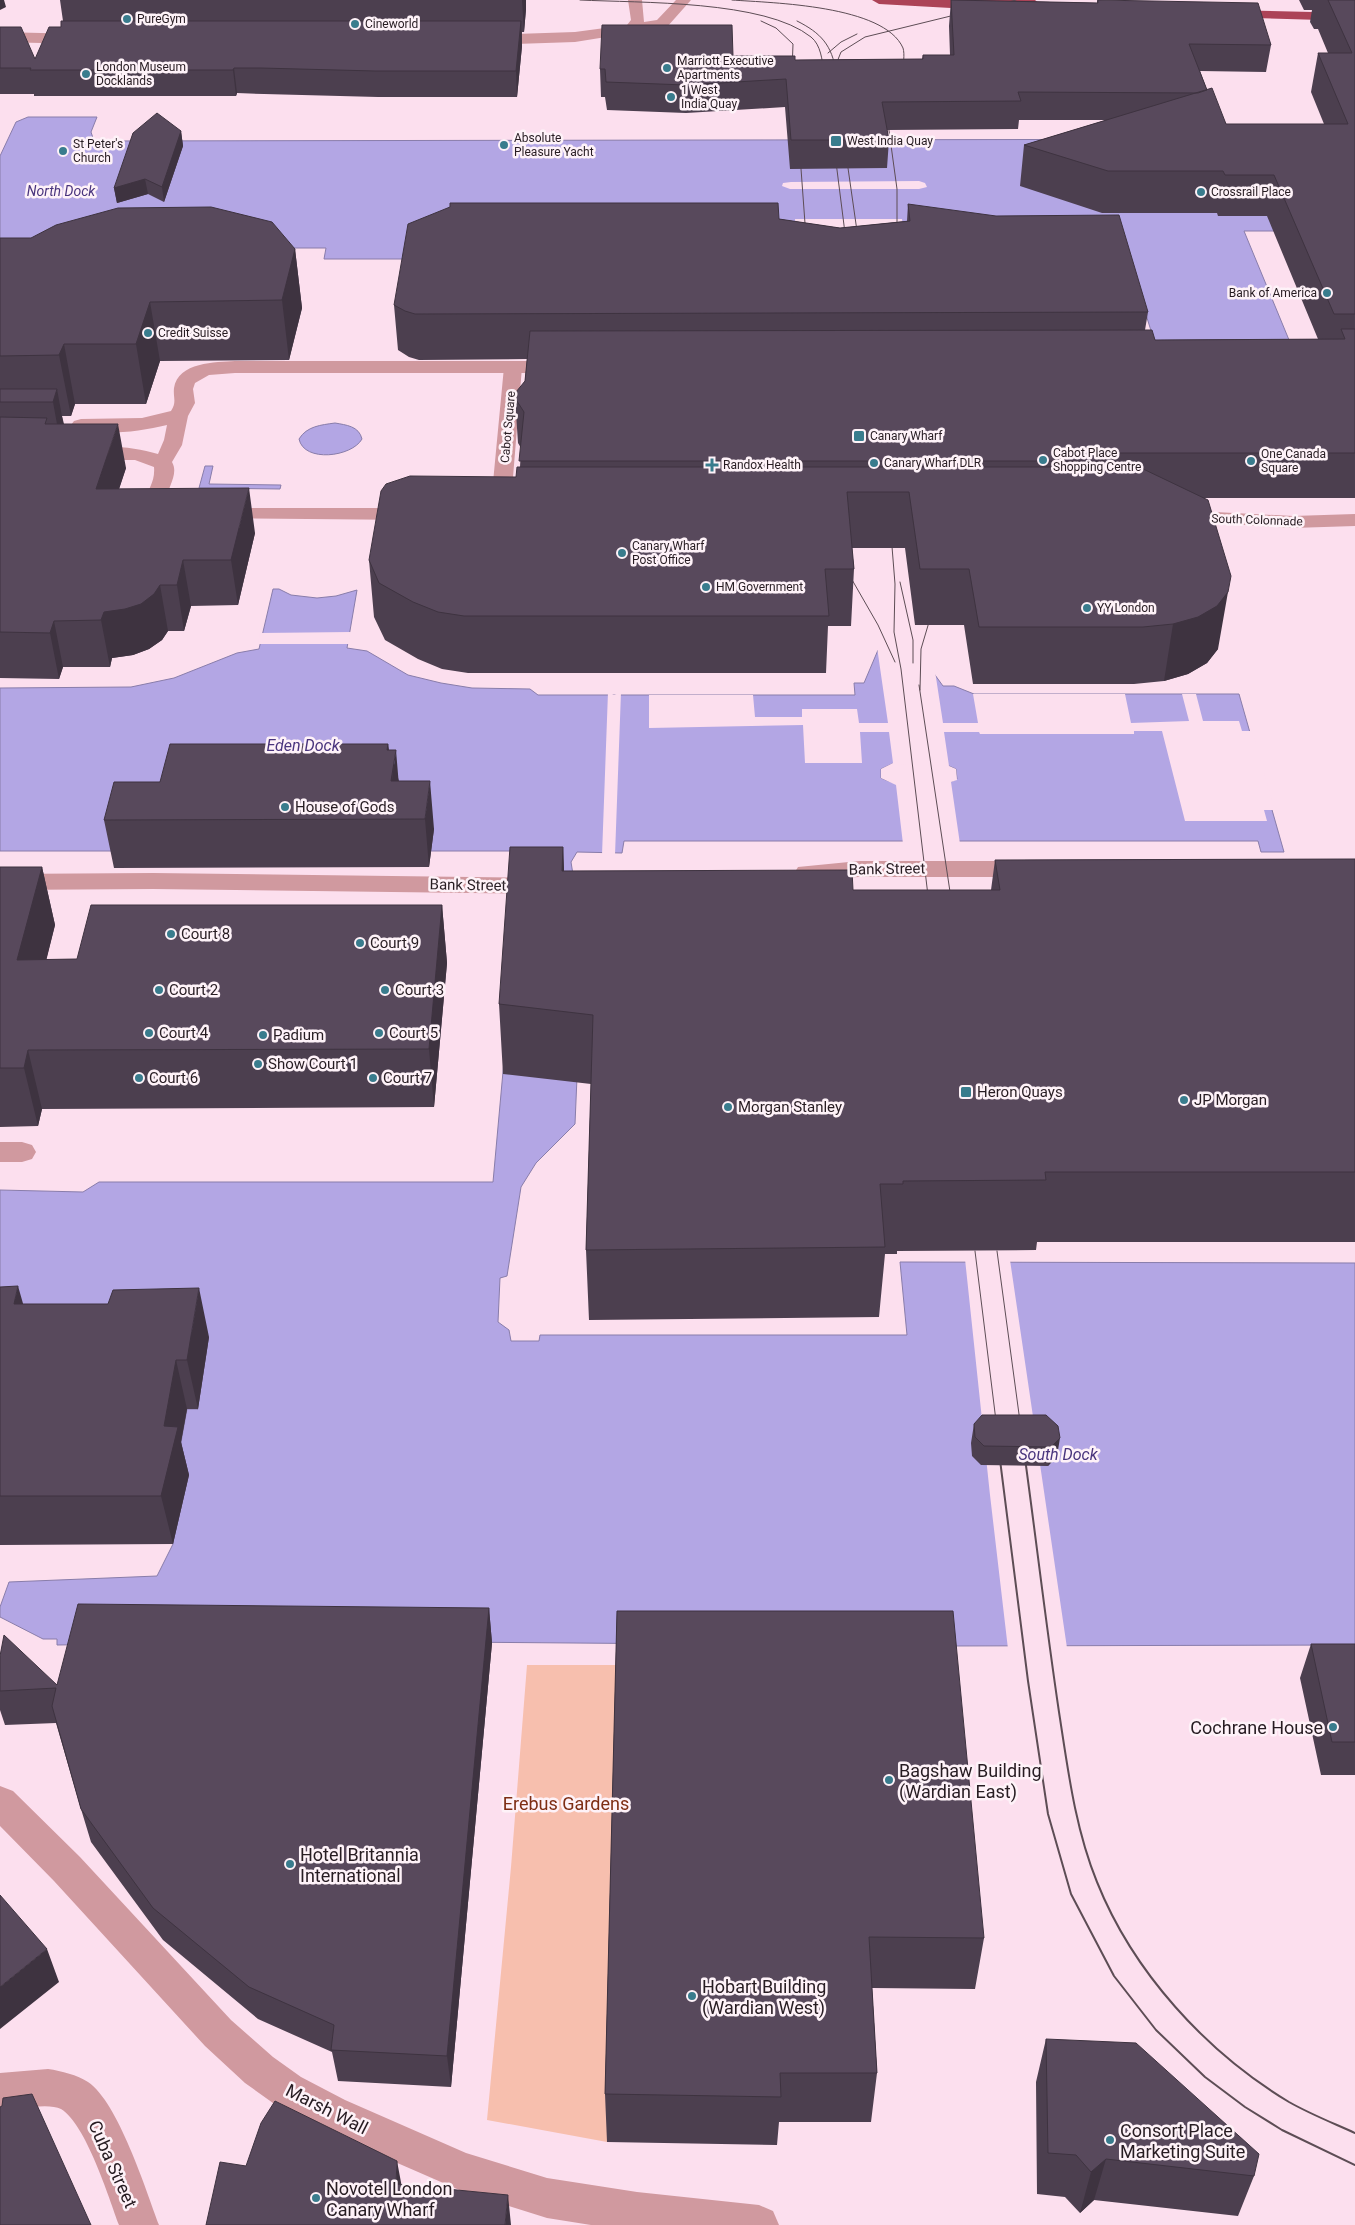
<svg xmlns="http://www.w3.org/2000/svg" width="1355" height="2225" font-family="Roboto,sans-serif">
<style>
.green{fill:#f7bfae}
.water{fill:#b3a6e4;stroke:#897daa;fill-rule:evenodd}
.pier{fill:#fcdfee;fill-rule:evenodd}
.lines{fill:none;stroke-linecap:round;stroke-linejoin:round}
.pedestrian{fill:#d0999f;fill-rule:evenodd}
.minor{fill:#d0999f;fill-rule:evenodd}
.tertiary{fill:#d0999f;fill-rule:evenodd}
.trunk{fill:#ac4357;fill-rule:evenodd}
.tram-far1{stroke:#5d4d55;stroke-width:1}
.tram{stroke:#5d4d55;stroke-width:2}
.wall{fill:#4c3f4f}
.shaded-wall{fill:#3e3340}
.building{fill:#58495c;stroke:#3e3340}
.poi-dot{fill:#397c8d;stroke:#fef2f8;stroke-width:2}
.labels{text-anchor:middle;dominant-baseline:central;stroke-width:5;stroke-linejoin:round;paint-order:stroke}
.far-poi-label{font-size:12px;fill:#271c22;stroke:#fef2f8;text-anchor:start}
.far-street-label{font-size:12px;fill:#271c22;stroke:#fef2f8}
.far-water-label{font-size:14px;font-style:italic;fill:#49347d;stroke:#fef2f8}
.poi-label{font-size:15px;fill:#271c22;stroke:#fef2f8;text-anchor:start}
.street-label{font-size:15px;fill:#271c22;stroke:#fef2f8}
.water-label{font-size:16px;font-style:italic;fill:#49347d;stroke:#fef2f8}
.near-poi-label{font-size:18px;fill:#271c22;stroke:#fef2f8;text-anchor:start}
.near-park-label{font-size:18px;fill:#7e2d13;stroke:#fef2f8}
.near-street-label{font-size:18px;fill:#271c22;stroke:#fef2f8}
</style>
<rect width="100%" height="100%" fill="#fcdfee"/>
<path class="green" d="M527 1665H619L607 2142 487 2120 511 1867Z"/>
<path class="water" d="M28 117H97L91 132 94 141 1355 139V231H1244L1294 352 1158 353 1121 235 480 232 402 259H324L326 248H80L0 270V156L16 122Z
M335 423C346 425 359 426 362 439 352 457 304 463 299 439 307 426 321 425 335 423Z
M205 466H213L209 484 281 485 280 489 199 488Z
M273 589H279L291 595 317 598 336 596 357 590 347 648 367 651 408 675 441 683 472 688 530 689 538 695H855L854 683H864L878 650H917L943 686H954L974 694H1239L1284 852H1261L1258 841H624L622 853 577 852 571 862 583 937 575 1124 536 1163 521 1187 507 1276 500 1278 498 1322 509 1330 511 1341H539L540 1335H907L900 1262 1355 1263V1645L946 1646 323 1641 57 1645V1639H43L0 1617V1607L9 1582 157 1576 173 1544 175 1475 187 1409H198L0 1336V1190L83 1192 99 1182H493L523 851H0V688L131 687 174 678 237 653 259 649ZM896 762 942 763 956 769 957 779C936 789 902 788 881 778V769Z"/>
<path class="pier" d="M919 181 925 183 927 187 919 189H790L782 186 783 183 791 182Z
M795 219H902L904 234H796Z
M351 632 349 644H258L260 633Z
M877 647 919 648 935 671 943 723H978L973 694H1125L1131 723 1189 721 1182 694H1196L1203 721H1239L1242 731H1252L1275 810H1264L1267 821H1185L1162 731H1134V734H980L979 732H944L949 766 956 769 957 780 951 782 960 844H903L896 785 881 778V769L893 763 889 732H860L862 763H805L803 725 649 728V695H753L755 717H802V709H857L859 723H888ZM896 764 941 766 954 770V778L944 782H896L884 776V770Z
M608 692 614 695 621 692 615 855H602Z
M965 1259 1010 1260 1067 1648 1008 1649 990 1495Z"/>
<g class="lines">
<path class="pedestrian" d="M513 361 520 363 522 367 510 514 507 518 500 520 493 518 490 514 504 367 506 363Z
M0 1142H22L32 1145 36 1152 32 1159 22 1162H0Z"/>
<path class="minor" d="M628 0H642L644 22 657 20 676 0H691L667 27 662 28 575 42 485 45 477 40 485 35 575 32 627 25 631 20Z
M0 32 82 34 90 39 82 44 0 42Z
M235 361H563L570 363 572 367 570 371 563 373H235L209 375 195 383 193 389 195 403 188 416 182 445 172 462C180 476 164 490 167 505L182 509 185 513 182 517 175 519 154 515C138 492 156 489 154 467L135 460H87L80 458 77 454 80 450C104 444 134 447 158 454L164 440 167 425C139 432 102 436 74 429L71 425 74 421 81 419 142 418 171 411C177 402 173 398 174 388 178 362 216 362 235 361Z
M215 508H415L422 510 425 514 422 518 415 520 208 518 205 514 208 510Z
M1177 510 1293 516 1355 514V526L1293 528 1170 520 1167 516 1170 512Z
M859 861H1031L1040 864 1043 869 1040 874 1031 877H859L807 880 798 877 795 872 798 867Z
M153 873 544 878 553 880 556 886 553 892 544 894 153 889 0 890V874Z
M48 2069C62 2071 77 2075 88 2082 118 2102 146 2190 159 2225H119C109 2198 86 2124 61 2109 48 2102 14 2110 0 2111V2073Z"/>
<path class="tertiary" d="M0 1786 13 1791 80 1857 231 2020 273 2057 301 2077 345 2100 466 2153 547 2178 637 2192 759 2205 773 2211 779 2225H591L547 2218 464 2192 317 2128 273 2103 245 2083 205 2046 54 1881 0 1826Z"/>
<path class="trunk" d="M872 0H1035L1040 4 1033 8 994 5 992 9 987 10 879 4Z
M1225 10 1355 13V21L1220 17 1218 14 1220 11Z"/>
<path class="tram-far1" d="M580 0C640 3 765 0 811 37 821 45 822 60 824 72
M732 0C773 3 884 5 903 48 905 54 903 65 903 71
M997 5 1016 0
M761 21 776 28 793 44 792 71
M797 21C821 33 832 45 836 72
M828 53 841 42 857 34
M835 67 841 52 865 37 963 13
M887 116 897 189V236
M835 154 846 241
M846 154 858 238
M800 155 806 237
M891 534 895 584 894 632 901 669 929 904
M847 571 878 625 895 662
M900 582 913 640V663
M919 685 952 905
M920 690 921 649 932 612
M975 1251 997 1429
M997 1251 1021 1429"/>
<path class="tram" d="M1024 1451C1036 1538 1046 1625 1059 1712 1068 1770 1075 1828 1097 1882 1133 1972 1206 2052 1289 2102 1310 2114 1333 2123 1355 2133
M999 1452 1028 1681 1048 1814 1071 1894 1114 1976 1156 2030 1205 2077 1245 2107 1282 2130 1355 2165"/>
</g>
<path class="wall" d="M60 0H526V9L524 32H522V46L517 97H378L264 94 237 93 236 96H34V94H0V27L35 59 61 27 63 21Z
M951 0 1097 3V0L1271 45 1266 72 1200 71 1207 90 1226 124H1324L1311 92 1318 53H1328L1318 29H1314L1310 22 1312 10H1304L1299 0H1355V498H1205L1218 649 1207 663 1188 674 1164 681 1134 684H973L964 625H915L905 548H852L854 569 851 626H828L826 673H468L442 669 418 659 385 640 374 617 369 560 516 477 520 467 521 448 518 443 515 398 525 381 527 359 419 360 409 357 398 350 394 305 779 219 840 228 907 221 908 204 1148 312 1145 330 1155 340 1318 339 1267 216H1218L1217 213H1102L1020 186 1024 145 1106 120H1019L1018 129 887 130 889 140 887 168 790 169 785 107 686 113 607 110 605 97H601L600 69 733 56 795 60 922 59 923 55H950L949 26Z
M181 131 183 146 164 202 148 194 117 203 114 188Z
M0 238 295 249 302 308 289 360 160 361 146 404H75L71 416H62L64 424 126 468 119 489 255 533 238 605 191 606 184 631H168L162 640 149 649 133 655 112 658 110 667H63L59 679 0 678Z
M388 744 389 750 399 781 434 829 429 867 114 868 104 820 160 782Z
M563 847 564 871 853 890H991L995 860 1355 859V1242H1037L1036 1250 897 1251V1254H885L879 1317 589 1320 586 1250 591 1084 503 1074 499 1004Z
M0 867H42L55 925 46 960 77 959 442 905 447 963 434 1107 42 1109 38 1126 0 1127Z
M0 1287 23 1304 209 1337 198 1409H187L181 1442 189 1475 173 1544 0 1545Z
M1046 1415 1057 1456 1048 1466 981 1465 972 1456 971 1443 974 1424Z
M489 1608 492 1643 451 2087 338 2081 332 2052 258 2019 163 1940 91 1842 81 1809 56 1723 5 1725 0 1710V1656L57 1685Z
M617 1611 984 1938 975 1989 872 1988 877 2073 871 2122H779L777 2145 607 2142 605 2094Z
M1311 1644H1355V1775H1321L1300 1678Z
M1046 2039 1254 2176 1238 2216 1094 2200 1080 2213 1065 2197 1037 2194 1036 2082Z"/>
<path class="shaded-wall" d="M0 0H4L6 7 0 10Z
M522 0H526V9L524 32Z
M521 21 522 46 517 97 516 71Z
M234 68 237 93 236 96 233 70Z
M181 131 183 146 164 202 162 187Z
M145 179 148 194 117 203 114 188Z
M295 249 302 308 289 360 282 300Z
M150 302 160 361 146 404 136 344Z
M64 344 75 404 71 416 59 355Z
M57 389 65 433 61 446 53 402Z
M118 424 126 468 104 534 96 489Z
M249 488 255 533 238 605 231 560Z
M183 560 191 606 184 631 177 585Z
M160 585 168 631 162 640 149 649 133 655 112 658 110 667 101 620 104 612Z
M1228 592 1218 649 1207 663 1188 674 1164 681 1173 624Z
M54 621 63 667 59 679 50 633Z
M388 744 392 780 396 750 400 798 397 819 387 750Z
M430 781 434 829 429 867 425 819Z
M563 847 566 916 562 871Z
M42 867 55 925 32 1018 17 960Z
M442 905 447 963 434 1107 429 1049Z
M28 1050 42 1109 38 1126 24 1068Z
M18 1286 32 1335 14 1304Z
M199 1288 209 1337 198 1409 187 1360Z
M176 1360 187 1409 181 1442 189 1475 173 1544 161 1496 164 1426Z
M1060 1438 1057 1456 1048 1466 1051 1447Z
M489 1608 492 1643 451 2087 447 2056Z
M47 1949 59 1982 0 2029V1987Z
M1106 2159 1094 2200 1080 2213 1091 2172Z
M397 2161 409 2225 396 2184Z
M508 2195 511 2225H505Z"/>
<path class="building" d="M951 0 1098 3V0L1258 3 1271 45 1189 44 1207 90 1198 93 1018 92 1021 101 882 102 889 140H791L786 79 686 85 606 82 605 69H600L602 25H732L733 56H795V60L923 59V55H954Z
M1328 0H1355V314H1334L1274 175H1225L1223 171H1108L1024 145 1212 88 1226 124H1348L1318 53H1352Z
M61 21H521L516 71H375L261 68H234L233 70H30L31 68H0V27H21L35 59 49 27H61Z
M157 113 181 131 162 187 145 179 114 188 133 133Z
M450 203H778L779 219 840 228 910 221 908 204 996 216 1119 215 1148 312 415 314 405 311 394 305 408 224 450 207Z
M211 207 272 222 295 249 282 300 150 302 136 344H64L59 355 0 356V238H31L56 225 118 208Z
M1341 329H1355V453H1088L1104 461H519L524 412 515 398 516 392 525 381 530 331 1152 330 1155 340 1345 339Z
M0 389H57L53 402H0Z
M0 417 47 418 45 424H118L96 489 249 488 231 560H183L177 585H160L154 594 141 604 125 609 104 612 101 620 54 621 50 633 0 632Z
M517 467H1139L1208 500 1231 576 1228 592 1217 606 1198 617 1173 624 1143 627H979L969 569H920L909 492H847L854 569H825L829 616H464L438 612 413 602 379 583 369 560 381 491 386 484 410 476 516 477Z
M170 744H388L387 750H396L391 781H430L425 819 104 820 114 782H160Z
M510 847H563L562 871 852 870 853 890H1000L995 860 1355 859V1172H1045L1046 1180 903 1181V1184H880L885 1247 586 1250 593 1015 499 1004Z
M0 867H42L17 960 77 959 91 905H442L429 1049 28 1050 24 1068H0Z
M18 1286 14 1304H108L113 1290 199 1288 187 1360H176L164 1426 178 1427 161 1496H0V1287Z
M982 1415H1046L1058 1426 1060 1438 1051 1447 984 1446 975 1437 974 1424Z
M78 1604 489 1608 447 2056 331 2050 334 2025 249 1987 153 1908 81 1809 52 1706 56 1688 0 1691V1656L4 1635 57 1685Z
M617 1611H953L984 1938 869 1937 877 2073H780L781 2097 605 2094Z
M1311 1644H1355V1742H1332Z
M0 1895 47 1949 0 1987Z
M1046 2039 1136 2043 1259 2154 1254 2176 1106 2159 1091 2172 1076 2155 1048 2153Z
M32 2094 91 2225H0V2107L2 2106 3 2098Z
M275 2101 397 2161 396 2184 508 2195 505 2225H206L220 2162 246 2166 261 2123Z"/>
<g class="poi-dot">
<circle cx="127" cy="19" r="5"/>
<circle cx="355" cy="24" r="5"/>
<circle cx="667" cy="68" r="5"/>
<circle cx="86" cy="74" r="5"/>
<circle cx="671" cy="97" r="5"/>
<rect x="830" y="135" width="12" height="12" rx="2.5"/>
<circle cx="504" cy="145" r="5"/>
<circle cx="63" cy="151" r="5"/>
<circle cx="1201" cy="192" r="5"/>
<circle cx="1327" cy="293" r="5"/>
<circle cx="148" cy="333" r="5"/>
<rect x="853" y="430" width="12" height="12" rx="2.5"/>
<circle cx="1043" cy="460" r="5"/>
<circle cx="1251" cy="461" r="5"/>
<circle cx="874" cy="463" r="5"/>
<path d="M709.5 457.5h5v5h5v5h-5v5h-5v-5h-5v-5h5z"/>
<circle cx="622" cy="553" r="5"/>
<circle cx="706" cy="587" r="5"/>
<circle cx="1087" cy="608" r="5"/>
<circle cx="285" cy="807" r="5"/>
<circle cx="171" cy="934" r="5"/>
<circle cx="360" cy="943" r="5"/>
<circle cx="159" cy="990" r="5"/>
<circle cx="385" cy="990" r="5"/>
<circle cx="149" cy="1033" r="5"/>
<circle cx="379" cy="1033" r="5"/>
<circle cx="263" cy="1035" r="5"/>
<circle cx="258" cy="1064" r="5"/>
<circle cx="139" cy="1078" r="5"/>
<circle cx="373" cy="1078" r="5"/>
<rect x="960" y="1086" width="12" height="12" rx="2.5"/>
<circle cx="1184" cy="1100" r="5"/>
<circle cx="728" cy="1107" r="5"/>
<circle cx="1333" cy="1727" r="5"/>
<circle cx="889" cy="1780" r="5"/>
<circle cx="290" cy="1864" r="5"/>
<circle cx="692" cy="1996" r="5"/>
<circle cx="1110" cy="2140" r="5"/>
<circle cx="316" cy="2198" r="5"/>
</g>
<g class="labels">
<g class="far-poi-label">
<text x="137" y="19">PureGym</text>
<text x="365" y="24">Cineworld</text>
<text x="677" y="61">Marriott Executive<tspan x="677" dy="14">Apartments</tspan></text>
<text x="96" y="67">London Museum<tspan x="96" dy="14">Docklands</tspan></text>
<text x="681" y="90">1 West<tspan x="681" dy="14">India Quay</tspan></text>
<text x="514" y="138">Absolute<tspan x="514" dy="14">Pleasure Yacht</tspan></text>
<text x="847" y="141">West India Quay</text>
<text x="73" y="144">St Peter's<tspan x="73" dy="14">Church</tspan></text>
<text x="1211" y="192">Crossrail Place</text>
<text x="1317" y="293" text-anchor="end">Bank of America</text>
<text x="158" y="333">Credit Suisse</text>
<text x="870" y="436">Canary Wharf</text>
<text x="1053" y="453">Cabot Place<tspan x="1053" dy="14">Shopping Centre</tspan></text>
<text x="1261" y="454">One Canada<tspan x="1261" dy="14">Square</tspan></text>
<text x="884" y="463">Canary Wharf DLR</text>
<text x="723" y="465">Randox Health</text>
<text x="632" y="546">Canary Wharf<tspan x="632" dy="14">Post Office</tspan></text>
<text x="716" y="587">HM Government</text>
<text x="1097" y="608">YY London</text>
</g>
<g class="far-street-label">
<text transform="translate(508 427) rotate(-85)">Cabot Square</text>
<text transform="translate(1257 520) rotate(2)">South Colonnade</text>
</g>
<g class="far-water-label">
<text x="61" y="191">North Dock</text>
</g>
<g class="poi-label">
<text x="295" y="807">House of Gods</text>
<text x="181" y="934">Court 8</text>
<text x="370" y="943">Court 9</text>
<text x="169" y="990">Court 2</text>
<text x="395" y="990">Court 3</text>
<text x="159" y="1033">Court 4</text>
<text x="389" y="1033">Court 5</text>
<text x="273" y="1035">Padium</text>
<text x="268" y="1064">Show Court 1</text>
<text x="149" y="1078">Court 6</text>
<text x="383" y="1078">Court 7</text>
<text x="977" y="1092">Heron Quays</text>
<text x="1194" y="1100">JP Morgan</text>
<text x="738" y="1107">Morgan Stanley</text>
</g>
<g class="street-label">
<text transform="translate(887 869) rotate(-1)">Bank Street</text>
<text transform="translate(468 885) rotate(1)">Bank Street</text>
</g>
<g class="water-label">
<text x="303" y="745">Eden Dock</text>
<text x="1058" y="1454">South Dock</text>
</g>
<g class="near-poi-label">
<text x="1323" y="1727" text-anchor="end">Cochrane House</text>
<text x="899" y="1770">Bagshaw Building<tspan x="899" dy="21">(Wardian East)</tspan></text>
<text x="300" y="1854">Hotel Britannia<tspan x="300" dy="21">International</tspan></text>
<text x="702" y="1986">Hobart Building<tspan x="702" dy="21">(Wardian West)</tspan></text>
<text x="1120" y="2130">Consort Place<tspan x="1120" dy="21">Marketing Suite</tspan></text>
<text x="326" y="2188">Novotel London<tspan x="326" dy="21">Canary Wharf</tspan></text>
</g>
<g class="near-park-label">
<text x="566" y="1803">Erebus Gardens</text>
</g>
<g class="near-street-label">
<text transform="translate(327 2109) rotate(27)">Marsh Wall</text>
<text transform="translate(113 2164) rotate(66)">Cuba Street</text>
</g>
</g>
</svg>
